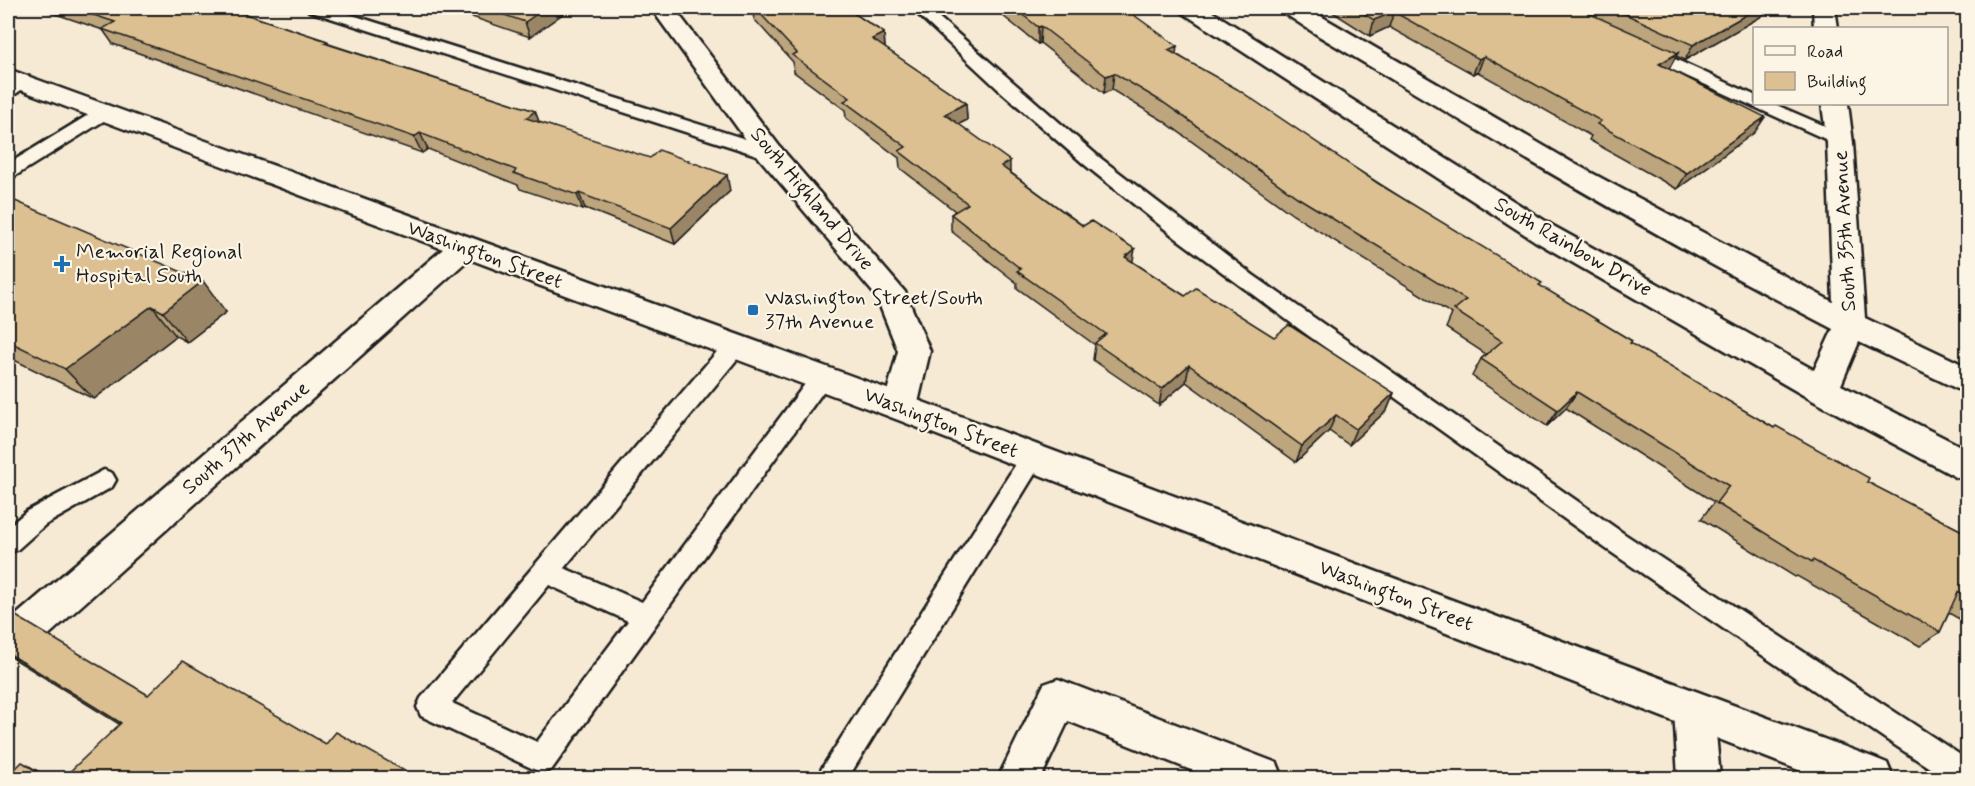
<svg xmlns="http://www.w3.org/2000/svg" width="1975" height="786" font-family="Mynerve,sans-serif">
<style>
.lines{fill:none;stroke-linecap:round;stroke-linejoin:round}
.service-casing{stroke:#1c1c1c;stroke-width:5}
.minor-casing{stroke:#1c1c1c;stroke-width:5}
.tertiary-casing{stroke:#1c1c1c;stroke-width:5}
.service{fill:#fcf5e5;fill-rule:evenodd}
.minor{fill:#fcf5e5;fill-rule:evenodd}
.tertiary{fill:#fcf5e5;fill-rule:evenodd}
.wall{fill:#bda57d;stroke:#1c1c1c;stroke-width:1.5}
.shaded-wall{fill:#9a8666;stroke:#1c1c1c;stroke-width:1.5}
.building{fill:#dcc091;stroke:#1c1c1c;stroke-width:1.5}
.poi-dot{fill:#1f6fb2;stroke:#fcf5e5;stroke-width:2}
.labels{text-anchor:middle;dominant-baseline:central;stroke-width:4.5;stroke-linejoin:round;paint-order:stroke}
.street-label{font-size:21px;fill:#1c1c1c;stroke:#fcf5e5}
.poi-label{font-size:21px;fill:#1c1c1c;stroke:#fcf5e5;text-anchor:start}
</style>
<rect width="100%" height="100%" fill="#f6ead4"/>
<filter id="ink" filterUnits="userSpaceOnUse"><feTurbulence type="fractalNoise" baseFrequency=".0167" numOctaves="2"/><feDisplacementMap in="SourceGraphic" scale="12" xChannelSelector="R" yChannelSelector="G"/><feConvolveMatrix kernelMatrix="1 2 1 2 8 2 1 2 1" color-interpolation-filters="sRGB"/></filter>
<g filter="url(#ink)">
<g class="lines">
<defs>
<path id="service" d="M307 8H330L777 149 779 153 777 157H763L309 11Z
M911 8H928L1099 157 1253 275 1623 533 1968 760V778H1945L1887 740 1605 548 1302 331 1176 238 1085 165 998 89Z
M1644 45 1754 95V104H1774L1846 135 1849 139 1846 143H1834L1638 54 1636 50 1638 46Z
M22 78 28 79 31 83 14 95 8 96V84Z
M104 108 110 109 113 113 110 117 15 176 8 178V164L98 109Z
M735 338 743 340 746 346 743 352 564 568 642 602 814 372 822 370 830 372 833 378 552 769 542 773 421 716 417 707 421 698 727 340ZM549 585 628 621 537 742 452 703Z
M1033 448 1041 450 1045 457 1041 464 848 778H818L822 768 1025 450Z
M104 470 112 473 116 480 112 487 45 525 17 550 8 553V527L27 511Z"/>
<path id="minor" d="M651 8H674L780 147 905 292 930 351 917 407 912 416 900 420 888 416 883 407 898 351 876 296 760 159Z
M1179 8H1206L1555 227 1814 370 1833 329C1658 239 1488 137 1319 36L1284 13 1280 8H1307L1573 163 1833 302 1827 143 1822 104H1848L1853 143 1865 318 1968 367V394L1859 342 1841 385 1968 450V481L1956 477 1810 399 1535 241 1183 13Z
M1813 8H1835L1838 28H1814Z
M1058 679 1277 763 1283 778H1211L1068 721 1041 778H998L1044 684Z
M1694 691 1708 696 1714 710 1720 778H1678L1674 710 1680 696Z"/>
<path id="tertiary" d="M8 69 912 398 1872 757 1887 763 1893 778H1819L888 416 469 259 43 640 29 646 15 640 10 628 15 616 443 249 8 85Z"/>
</defs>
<use href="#service" class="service-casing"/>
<use href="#minor" class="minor-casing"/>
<use href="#tertiary" class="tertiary-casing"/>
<use href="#service" class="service"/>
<use href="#minor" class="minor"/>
<use href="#tertiary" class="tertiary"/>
</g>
<path class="wall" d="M38 8H227L327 41 329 44 535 111 539 122 730 191 675 244 585 208 583 210 520 189 518 185 428 149 422 153 113 44 103 30Z
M446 8H571L530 37Z
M751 8H846L884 33 885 48 966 103 967 120 959 124 1010 172 1133 262 1185 296 1394 393 1387 410 1349 445 1329 431 1296 462 1186 382 1159 405 1093 360 1095 345 1017 288V283L951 231V214L955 211 900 168 899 158 846 118 845 110 794 72 793 62 754 19 752 9Z
M993 8H1124L1176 54 1540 286 1632 341 1630 344 1867 482 1968 534V624L1949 613 1940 632 1920 646 1797 576 1795 577 1701 519 1714 502 1566 408 1547 426 1472 376 1481 359 1486 354 1446 328 1452 314 1293 215 1162 120 1112 90 1104 93 1040 43 1038 44Z
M1326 8H1766L1762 16 1685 60 1676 56 1669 69 1755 132 1677 189 1589 140 1591 136 1478 72 1473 74 1389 27 1370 36Z
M8 198 226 312 187 342 176 336 94 399 8 357Z
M8 615 148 695 326 744 417 778 119 724 8 655Z"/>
<path class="shaded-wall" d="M545 8H571L530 37 525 22Z
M1758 8H1766L1762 16 1685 60 1693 45Z
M1394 12 1389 27 1370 36 1374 20Z
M1041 26 1040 43 1038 44V27Z
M884 33 885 50 872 39Z
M1177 46 1175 63 1168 50Z
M1678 53 1669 69 1659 64Z
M1484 56 1478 72 1473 74 1479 59Z
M1114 73 1112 90 1104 93 1106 76Z
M966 103 967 120 946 131 945 114Z
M535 111 541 127 526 118Z
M1765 117 1755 132 1677 189 1687 173Z
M420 133 428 149 422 153 414 137Z
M1010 161V178L1001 166Z
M727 175 730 191 675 244 671 228Z
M579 193 585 208 583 210 577 195Z
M1135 249 1132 266 1125 257Z
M203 281 226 312 187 342 163 312Z
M152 306 176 336 94 399 65 369Z
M1189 365 1186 382 1159 405 1162 389Z
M1577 392 1566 408 1547 426 1558 410Z
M1394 393 1387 410 1349 445 1356 429Z
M1336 415 1329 431 1296 462 1302 446Z
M22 762 50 778H46Z"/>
<path class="building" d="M72 8H227L327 41 324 43 535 111 526 118 650 158 659 150 727 175 671 228 579 193 577 195 514 173 516 170 420 133 414 137 102 29 115 22Z
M484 8H545L525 22Z
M755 8H846L884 33 872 39 966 103 945 114 1010 161 1001 166 1083 226 1091 221 1135 249 1125 257 1185 296 1196 288 1274 337 1289 325 1394 393 1356 429 1336 415 1302 446 1189 365 1162 389 1095 343 1106 334 1017 271 1021 269 951 214 968 204 899 151 906 147 844 101 850 98 792 55 797 53Z
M1014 8H1124L1177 46 1168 50 1237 89 1379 184 1542 283 1539 285 1632 341 1630 343 1774 428 1776 426 1869 478 1867 482 1968 534V597L1958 592 1940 632 1813 560 1812 562 1716 503 1729 486 1577 392 1558 410 1481 359 1502 341 1454 310 1466 300 1297 197 1164 103 1114 73 1106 76 1041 26 1038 27Z
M1354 8H1577L1678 53 1659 64 1765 117 1687 173 1597 124 1601 121 1484 56 1479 59 1394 12 1374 20Z
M1612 8H1758L1693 45Z
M8 198 203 281 163 312 152 306 65 369 8 341Z
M11 613 148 695 183 661 326 744 336 732 417 778H63L121 723 8 653V615Z
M22 762 46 778H8V776Z"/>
</g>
<g class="poi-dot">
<path d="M59 255h6v6h6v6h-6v6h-6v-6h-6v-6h6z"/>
<rect x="747" y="304" width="12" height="12" rx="3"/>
</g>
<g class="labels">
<g class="street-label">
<text transform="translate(812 199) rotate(50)">South Highland Drive</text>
<text transform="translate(1845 231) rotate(-93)">South 35th Avenue</text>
<text transform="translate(1573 247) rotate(30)">South Rainbow Drive</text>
<text transform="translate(485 255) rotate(20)">Washington Street</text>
<text transform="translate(941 423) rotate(21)">Washington Street</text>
<text transform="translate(246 438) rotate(-41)">South 37th Avenue</text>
<text transform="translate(1396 596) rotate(21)">Washington Street</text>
</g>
<g class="poi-label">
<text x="76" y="252">Memorial Regional<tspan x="76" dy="24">Hospital South</tspan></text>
<text x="765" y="298">Washington Street/South<tspan x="765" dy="24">37th Avenue</tspan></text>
</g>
</g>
<rect width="1975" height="786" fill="none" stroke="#fcf5e5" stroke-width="30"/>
<rect x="15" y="15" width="1945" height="756" fill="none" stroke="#1c1c1c" stroke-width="2" filter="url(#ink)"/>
<rect x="1753" y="27" width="195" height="78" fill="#fcf5e5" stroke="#a29e95" stroke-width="1.5"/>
<rect x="1765" y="46" width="30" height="9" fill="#fcf5e5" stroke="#a29e95" stroke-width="1.5"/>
<text x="1807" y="57" font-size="18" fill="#1c1c1c">Road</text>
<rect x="1765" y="72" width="30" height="18" fill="#dcc091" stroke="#a29e95" stroke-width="1.5"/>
<text x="1807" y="87" font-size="18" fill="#1c1c1c">Building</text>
</svg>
